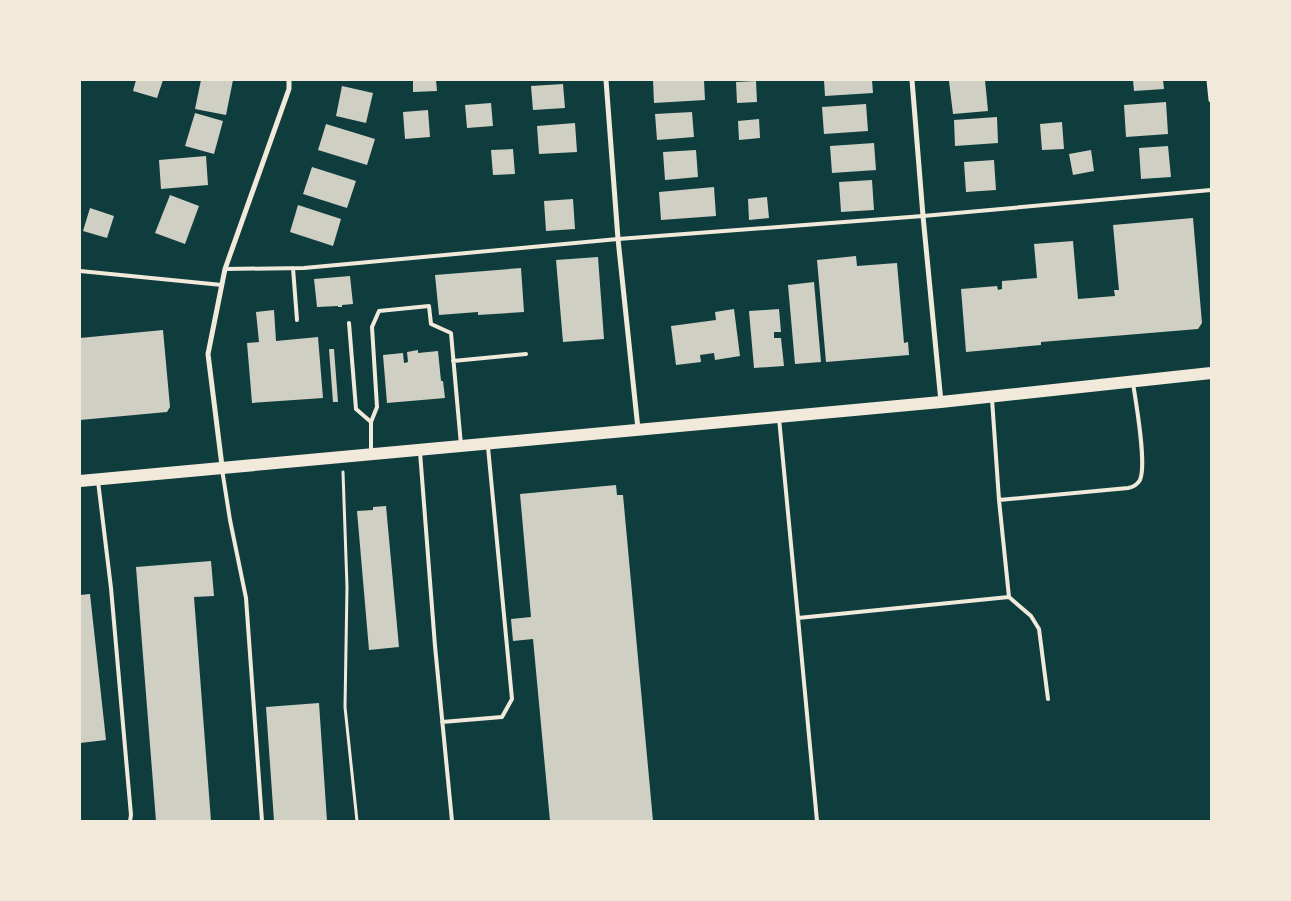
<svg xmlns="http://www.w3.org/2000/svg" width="1291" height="901" font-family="Overpass,sans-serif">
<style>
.building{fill:#cfcfc3}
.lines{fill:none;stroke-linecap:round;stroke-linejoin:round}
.path{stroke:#f1e9da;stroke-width:3}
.service{stroke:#f1e9da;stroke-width:4}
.minor{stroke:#f1e9da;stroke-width:5}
.primary{stroke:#f1e9da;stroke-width:12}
</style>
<rect width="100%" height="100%" fill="#0f3d3e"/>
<path class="building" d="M136 80H163L157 98 133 91Z
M201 80H233L226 115 195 109Z
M413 80H436L437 91 413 92Z
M653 80H704L705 100 654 103Z
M824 80H872L873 93 825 96Z
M985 80 988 111 953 114 949 81Z
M1133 80H1163L1164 89 1134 91Z
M756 81 757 102 737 103 736 82Z
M563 84 565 108 533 110 531 86Z
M342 86 373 93 366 123 336 116Z
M1166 102 1168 134 1126 137 1124 105Z
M491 103 493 126 467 128 465 105Z
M866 104 868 131 824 134 822 107Z
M428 110 430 137 405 139 403 112Z
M692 112 694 137 657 140 655 114Z
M195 113 223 121 214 154 185 146Z
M997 117 998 143 955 146 954 120Z
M759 119 760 138 739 140 738 121Z
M1062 122 1064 149 1042 150 1040 124Z
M575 123 577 152 539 154 537 126Z
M326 124 375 139 367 165 318 150Z
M874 143 876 170 832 173 830 146Z
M1168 146 1171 177 1141 179 1139 148Z
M513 149 515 174 493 175 491 150Z
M696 150 698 177 665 180 663 152Z
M1091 150 1094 171 1073 175 1069 154Z
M206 156 208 185 161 189 159 160Z
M994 160 996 190 966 192 964 162Z
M312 167 356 181 347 208 303 194Z
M872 180 874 210 841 212 839 182Z
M714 187 716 216 661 220 659 192Z
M170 195 199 206 185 244 155 233Z
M767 197 769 218 749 220 748 199Z
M573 199 575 229 546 231 544 201Z
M298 205 341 219 333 246 290 232Z
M90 208 114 216 107 238 83 231Z
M1193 218 1202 323 1198 329 1041 342V345L966 352 961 289 997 286 998 290 1002 289V281L1037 278 1034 244 1073 241 1078 299 1115 296 1114 290H1119L1113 225Z
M856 256 857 266 897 263 904 343 908 342 909 355 826 362 817 260Z
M598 257 604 339 563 342 556 260Z
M521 268 524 312 478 315V312L439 315 435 275Z
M350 276 353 304 342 305V307H338V306L317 307 314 279Z
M814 282 821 362 795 364 788 285Z
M734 309 740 356 715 360 714 353 700 355 701 362 676 365 671 326 716 320 715 312Z
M779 309 781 332H774V338H781L784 366 754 368 749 311Z
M274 310 276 341 318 337 323 398 252 403 247 343 259 342 256 312Z
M163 330 170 407 167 412 80 420V338Z
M329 349H334L338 402H333Z
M418 350V353L438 351 441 381H443L445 398 387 403 383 355 403 353 404 363 408 362 407 352Z
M616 485 617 495H623L653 821H550L533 639 513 641 511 619 531 617 520 494Z
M386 506 399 647 369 650 357 511 373 510V507Z
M211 561 214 596 194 597 211 821H156L136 567Z
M90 594 106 740 80 743V595Z
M319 703 327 821H274L266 707Z"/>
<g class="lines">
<path class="path" d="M343 472 347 587 345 707 357 821"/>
<path class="service" d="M293 268 297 320
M225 269 304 268 618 239 923 216 1211 190
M80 271 222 285
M349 323 356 409 371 422
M453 361 526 354
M992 399 999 500 1128 488C1134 487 1137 485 1140 480 1147 464 1136 403 1133 383
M779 418 798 618 1009 597 999 500
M371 452V422L377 407 372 327 379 311 429 306 431 324 451 333 461 445
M420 452 435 646 452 821
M222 469 230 520 246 598 262 821
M98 481 111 588 131 815 130 821
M1009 597 1031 616 1039 629 1048 699
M798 618 817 821
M442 722 502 717 512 699 488 447"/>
<path class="minor" d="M606 80 618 239 638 429
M912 80 923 216 941 402
M1209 80 1211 100
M222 466 208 354 225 269 289 89V80"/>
<path class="primary" d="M80 481 941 402 1211 373"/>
</g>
<rect width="1291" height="901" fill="none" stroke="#f1e9da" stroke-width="162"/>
</svg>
